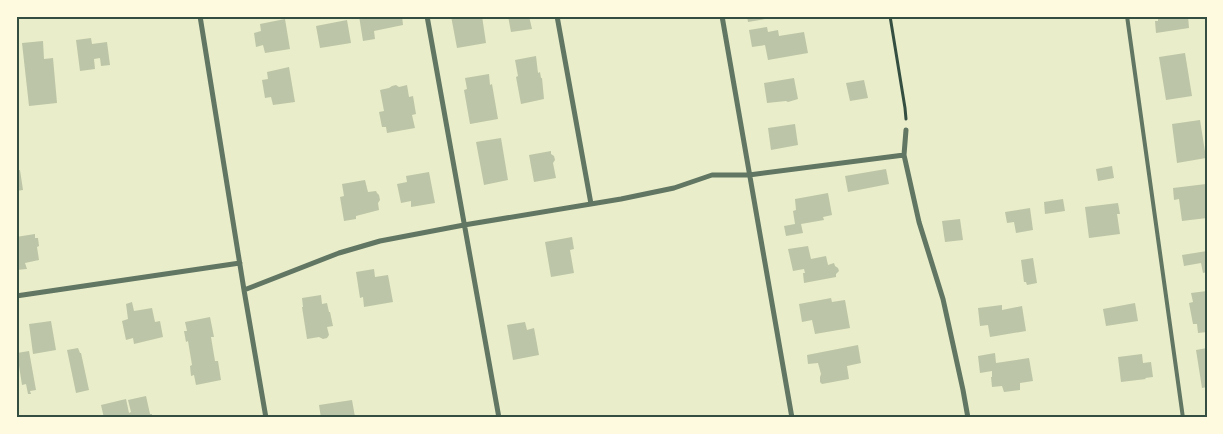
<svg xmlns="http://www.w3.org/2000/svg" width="1223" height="434" font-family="'IBM Plex Sans',sans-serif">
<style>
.building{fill:#bcc5a7}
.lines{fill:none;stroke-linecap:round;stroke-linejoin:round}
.path{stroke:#344e41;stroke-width:3}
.service{stroke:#617663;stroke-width:4}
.minor{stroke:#617663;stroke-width:5}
.neatline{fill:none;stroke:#344e41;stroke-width:2}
</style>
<rect width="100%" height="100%" fill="#e9edc9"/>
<path class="building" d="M359 16H402L403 25 374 31 375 39 363 41Z
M451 16H482L486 43 457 48Z
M508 16H529L532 29 511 32Z
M747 16H777V17L748 22Z
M1158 16H1188L1189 28 1156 33 1155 21H1158Z
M285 19 290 49 265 53 263 45 256 47 254 33 261 31 260 24Z
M347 20 351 43 320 48 316 26Z
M767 27 768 32 778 30 779 36 804 32 808 53 768 60 765 45 752 47 749 30Z
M91 38 92 44 107 42 110 65 101 66 100 58 94 59 95 69 80 71 76 40Z
M43 41 44 59 53 58 57 103 29 106 22 43Z
M1185 53 1192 96 1166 100 1159 57Z
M536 56 538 73 540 72 541 78H542L544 99 521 104 516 77 518 76 515 60Z
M289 67 295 102 273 105 271 97 265 98 262 80 268 79 267 72Z
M489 74 490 85 492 84 498 119 470 124 464 90 467 89 465 78Z
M794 78 798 99 788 102 786 101 767 103 764 83Z
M864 80 868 98 850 101 846 83Z
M396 85 399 87 407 85 409 97 413 96 416 114 412 115 415 128 387 133 386 127H382L379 112 384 111 380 90 389 88 392 86Z
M1200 120 1206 158 1177 163 1172 124Z
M795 124 798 145 771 150 768 128Z
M501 138 508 180 484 185 476 142Z
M551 151V154L554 156 555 160 553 163 556 178 534 182 529 155Z
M1112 166 1114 178 1098 181 1096 169Z
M886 169 889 184 848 192 845 176Z
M20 170 23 190 16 191V171Z
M429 172 435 203 411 207V201L401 203 397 184 407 182 406 176Z
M365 180 368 192 376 191 377 193 379 195 380 200 378 203 379 210 356 216V219L344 221 340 197 344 196 342 184Z
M1206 184 1207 218 1182 221 1179 199 1174 200 1173 188Z
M828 193 832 215 823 217 824 220 801 224 803 233 786 236 784 226 795 224 793 211 796 210 795 199Z
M1063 199 1065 211 1045 214 1044 202Z
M1118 203 1120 214H1117L1120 234 1089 238 1085 207Z
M1030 208 1033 230 1016 233 1014 222 1007 223 1005 212Z
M960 219 963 240 945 242 942 221Z
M35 234V238H38L39 246 37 247 39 260 25 263 27 269 16 270V237Z
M572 237 574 249 570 250 574 273 551 277 545 242Z
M808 246 811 259 826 256 828 265 834 263 835 266 838 268 839 271 836 274V277L804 283 803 273H805L804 269 793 271 788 249Z
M1207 251V272L1203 273 1201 263 1184 266 1182 255Z
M1033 258 1037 283 1027 285 1026 282H1024L1021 260Z
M374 269 375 277 388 275 393 302 364 307 363 297 360 298 356 272Z
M1207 291V332L1198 333 1197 324H1193L1189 303 1193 302 1191 293Z
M321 295 322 304 327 303 329 312H330L333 326 327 327 329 335 327 338 323 339 319 337 307 339 302 307H303L302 298Z
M831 298 832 302 845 300 850 328 815 334 812 320 802 322 799 304Z
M132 302 134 311 152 308 155 322 160 321 163 337 134 344 133 338 126 340 122 321 128 319 126 304Z
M1135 303 1138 321 1106 326 1103 309Z
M1002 305V310L1022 306 1026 331 990 337 988 325 980 326 978 308Z
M210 317 214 337H211L215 361H218L221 380 196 385 194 375 191 376 190 366 192 365 188 341 186 342 184 331H187L185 322Z
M51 321 56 350 33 354 29 324Z
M525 322 527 330 534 328 539 355 513 360 507 325Z
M858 345 861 363 847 366 849 379 822 384 820 382V377L821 374 818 363 808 364 807 355Z
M78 348 80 353H81L89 390 76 393 67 350Z
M1207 348V387L1202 388 1196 350Z
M29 351 36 390 30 391 31 394H28L26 384 22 385 17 353Z
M995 353 996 363 1029 358 1033 381 1020 383V390L1004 392 1002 386 992 387 991 377H992V371L980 373 978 356Z
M1142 354 1143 363 1151 362 1153 377 1145 378 1146 379 1121 382 1118 357Z
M146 396 150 414H152V418H104L101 405 126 399 129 413 131 412 128 400Z
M352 400 355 417 321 418 319 405Z"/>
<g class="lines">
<path class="path" d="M890 16 905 108 906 119"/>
<path class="service" d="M1127 16 1183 418"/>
<path class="minor" d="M200 16 244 290 266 418
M427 16 499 418
M557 16 591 204
M722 16 792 418
M906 130 904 155 919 222 943 299 963 390 968 418
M244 290 339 253 380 241 464 225 621 199 674 188 712 175H749L904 155
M16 296 240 263"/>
</g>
<rect width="1223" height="434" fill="none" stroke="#fefae0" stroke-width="35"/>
<rect x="18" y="18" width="1188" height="398" class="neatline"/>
</svg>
